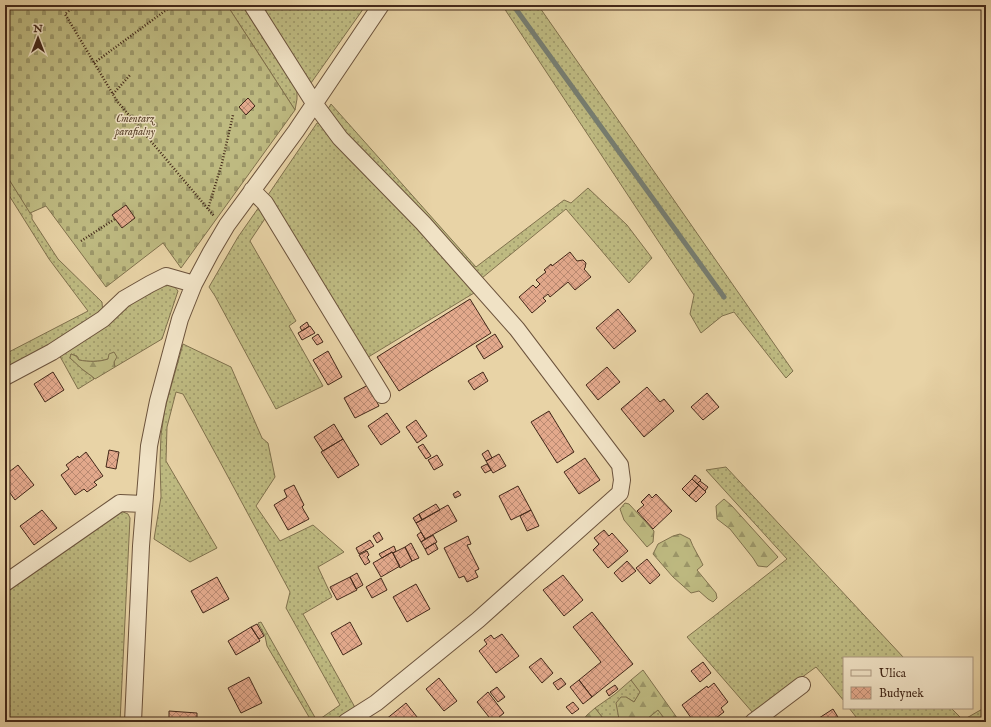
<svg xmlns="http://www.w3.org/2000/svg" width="991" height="727" font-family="'IM FELL English',serif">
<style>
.grass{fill:url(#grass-dots);stroke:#80714d}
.forest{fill:url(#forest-firs);stroke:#80714d}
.cemetery{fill:url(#cemetery-stones);stroke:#80714d}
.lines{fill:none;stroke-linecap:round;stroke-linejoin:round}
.stream{stroke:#767e72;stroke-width:5}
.building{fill:url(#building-cross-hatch);stroke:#432819}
.minor-casing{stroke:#6c533c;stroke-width:18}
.path{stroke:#432819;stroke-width:2.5;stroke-dasharray:1 2;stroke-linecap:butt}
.minor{stroke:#f0e2c5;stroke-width:16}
.labels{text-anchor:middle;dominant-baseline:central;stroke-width:3;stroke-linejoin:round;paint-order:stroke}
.park-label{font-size:11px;font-style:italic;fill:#5c452e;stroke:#f0e2c5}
</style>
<defs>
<pattern id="grass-dots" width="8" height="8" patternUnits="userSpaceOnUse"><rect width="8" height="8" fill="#beba81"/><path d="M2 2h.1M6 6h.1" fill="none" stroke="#9c9769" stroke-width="1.8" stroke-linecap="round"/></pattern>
<pattern id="forest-firs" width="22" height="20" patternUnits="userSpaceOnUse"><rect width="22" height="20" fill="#beba81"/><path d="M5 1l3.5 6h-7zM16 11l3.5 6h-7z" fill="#9c9769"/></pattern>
<pattern id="cemetery-stones" width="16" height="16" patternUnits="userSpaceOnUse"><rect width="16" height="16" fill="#beba81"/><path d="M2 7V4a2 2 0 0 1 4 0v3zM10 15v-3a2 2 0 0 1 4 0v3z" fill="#9c9769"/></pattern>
<pattern id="building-cross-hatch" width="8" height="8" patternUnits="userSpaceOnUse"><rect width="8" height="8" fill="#e3a98c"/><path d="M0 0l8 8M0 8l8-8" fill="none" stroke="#ba8a72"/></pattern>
</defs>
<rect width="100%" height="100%" fill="#e8d3a6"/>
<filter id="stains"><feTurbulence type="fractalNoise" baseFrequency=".005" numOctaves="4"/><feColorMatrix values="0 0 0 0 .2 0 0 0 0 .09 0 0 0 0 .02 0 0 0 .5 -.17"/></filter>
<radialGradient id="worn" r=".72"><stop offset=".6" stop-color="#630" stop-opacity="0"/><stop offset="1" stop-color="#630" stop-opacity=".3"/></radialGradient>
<path class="grass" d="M227 5H242L297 90V99L295 110Z
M261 5H366L311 83Z
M502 5H538L793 371 786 378 734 312 722 316 701 333 690 314 694 295Z
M331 104 476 267 564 200 571 203 588 188 627 225 652 258 629 283 566 209 482 278 326 112Z
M317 123H321L479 290 365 359 268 195Z
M5 173 32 215V219L58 259 102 302 103 315 5 372V354L88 311 49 259 5 189Z
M259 207 266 217 250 241 296 321 289 326 323 386 276 409 215 296 209 287 238 237Z
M165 284C170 285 175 286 178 291L162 339 115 367 114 362 108 359C98 362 89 362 79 360L77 356 71 354 70 358C76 362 80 368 86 372 90 375 92 375 94 379L78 389 57 351 134 301Z
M183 344 231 367 262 438 268 443 275 477 256 506 280 541 313 525 344 552 318 567 332 597 303 614 357 711 341 722H312L267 646 265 636 258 623 261 622 317 721 340 705 286 608 290 592 219 460 183 394 176 392 167 427 166 461 217 548 190 562 154 539 161 497 160 461 161 435 165 408Z
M726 467 904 658H844V701L822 674 816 667 753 713 687 637 713 617 787 559 706 470Z
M116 509 128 514 130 518 120 722H5V590Z
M631 680 641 692 634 702 626 697 619 719 622 722H606L595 708 615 694Z
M986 707V719L981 722H860L849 708H951L963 720Z
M658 710 667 722H643Z"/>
<path class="forest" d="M114 352 117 357 114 362 115 367 95 379C92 376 90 375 86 372 80 368 76 363 70 358L71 354 76 356 79 360C89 362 99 362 108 359L109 354Z
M724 499 732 506 778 557 767 567 758 566 753 558 730 529 717 519 716 506Z
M625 503 629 504 654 531 653 542 647 547 624 520 620 509Z
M680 534 690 539C693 548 699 556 703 565L697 570 716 593 717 598 713 602 708 599 699 591 691 593 673 577 653 554 658 544 673 536Z
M643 670 680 722H667L658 710 643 722H622L619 719 616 703 621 697H626L634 702 640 692 631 680Z
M595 708 606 722H583L582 721 587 715Z"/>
<path class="cemetery" d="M5 5H227L295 110 181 268 163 243 106 287 46 206 30 213 5 173Z"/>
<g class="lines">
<path class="stream" d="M513 5 724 297"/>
</g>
<path class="building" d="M248 98 255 106 246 115 239 107Z
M126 205 135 218 122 228 112 215Z
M570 252 577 261 583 260 586 263 585 268 584 269 591 277 575 290 568 282 550 297 548 294 543 298 546 301 532 313 519 297 533 285 536 288 540 284 536 280 546 272 544 270 551 264 552 266Z
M470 299 491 333 399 391 377 357Z
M618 309 636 331 614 349 596 328Z
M307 322 309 326 302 331 300 327Z
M310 326 315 333 302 340 298 333Z
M318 334 323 342 317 345 312 338Z
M495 334 503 347 484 359 476 346Z
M328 351 342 377 328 385 313 360Z
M607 367 620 382 598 400 586 385Z
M53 372 64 390 45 402 34 384Z
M483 372 488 381 474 390 468 381Z
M368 385 379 406 355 418 344 398Z
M647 387 660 402 664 399 674 411 644 437 621 409Z
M707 393 719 407 703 420 691 407Z
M549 411 574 452 557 463 531 422Z
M387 413 400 432 381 445 368 426Z
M416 420 427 436 417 443 406 427Z
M334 424 343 439 323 451 314 437Z
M343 439 359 465 338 478 321 452Z
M423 444 431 456 426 459 418 447Z
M109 450 119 452 116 469 106 467Z
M488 450 492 458 486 461 482 454Z
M86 452 103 476 94 482 97 485 87 492 84 489 75 495 61 475 69 469 66 465 78 456 79 458Z
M499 454 506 466 493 473 486 461Z
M437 455 443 465 434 470 428 460Z
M585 458 600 480 579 494 564 472Z
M487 464 491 470 485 473 481 467Z
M18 465 34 485 15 500 5 486V475Z
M695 475 701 480 697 484 692 479Z
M692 479 699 485 689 496 682 489Z
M700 481 708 487 705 491 697 484Z
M294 485 304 505 302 507 309 519 288 530 274 505 287 497 284 490Z
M699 485 706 492 696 502 689 496Z
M518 486 531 510 511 520 499 496Z
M458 491 461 495 455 498 453 494Z
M649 494 652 498 656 494 672 511 653 529 637 511 644 505 641 502Z
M436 504 440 510 422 520 419 514Z
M448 505 457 521 425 539 416 523Z
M42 510 57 528 34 545 20 526Z
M531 510 539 526 527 531 520 516Z
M419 514 422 520 416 523 413 518Z
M604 530 609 536 612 533 628 551 608 568 593 550 599 544 594 538Z
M379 532 383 539 377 543 373 536Z
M421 532 425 539 421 542 417 535Z
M433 535 437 542 425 549 421 542Z
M468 536 471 544 467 545 479 569 475 571 478 577 467 582 464 576 459 578 444 548Z
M370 540 374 546 359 554 356 548Z
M411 543 419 558 412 561 405 547Z
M435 543 438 549 428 555 425 549Z
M394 546 396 551 393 553 392 552 382 558 379 554Z
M405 547 412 561 400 568 393 553Z
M367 551 369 555 367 557 370 562 365 565 359 555Z
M392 552 400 566 381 577 373 563Z
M647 559 660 575 650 584 636 568Z
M627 561 636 571 622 582 614 573Z
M357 573 363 585 356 589 350 577Z
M563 575 583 600 564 616 543 590Z
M217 577 229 599 203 613 191 591Z
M350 577 357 590 337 600 330 587Z
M381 578 387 590 372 598 366 587Z
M416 584 430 609 407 622 393 597Z
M592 612 633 664 592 697 579 680 601 662 573 627Z
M350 622 362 644 343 655 331 633Z
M257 624 264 636 259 639 251 627Z
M251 627 260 641 236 655 228 641Z
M502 634 519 656 496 673 479 651 487 644 484 640 491 635 494 639Z
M541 658 553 673 542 683 529 667Z
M703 662 711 673 700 682 691 671Z
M249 677 262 703 241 713 228 688Z
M439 678 457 701 444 711 426 689Z
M561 678 566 684 558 690 553 683Z
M579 680 592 697 583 704 570 687Z
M714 683 728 702 721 708 724 712 712 721 708 717 701 722H694L682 705 707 686 708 688Z
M615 685 618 689 609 696 606 691Z
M497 687 505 697 498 702 490 692Z
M488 692 504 713 493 722 477 702Z
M573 702 579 709 572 714 566 707Z
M406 703 421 722H387L385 720Z
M833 709 841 722H818L816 720Z
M169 711 197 713V721H199V722H169Z"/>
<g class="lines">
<defs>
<path id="minor" d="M252 5 314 103 340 138 423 223 517 329 620 465 622 480 620 493 478 620 376 703 346 722
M252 190 265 203 382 395
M5 377 52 352 103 319 124 299 150 284 166 276 194 284
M5 583 120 503 144 504
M133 722 141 546 149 446 158 401 180 319 194 284 211 252 227 225 296 131 381 5
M753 722 802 685"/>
</defs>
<use href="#minor" class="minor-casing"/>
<path class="path" d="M76 5 65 14 117 101 214 216
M94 63 173 5
M113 94 131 74
M208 209 222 163 233 115
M81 241 115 219"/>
<use href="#minor" class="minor"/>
</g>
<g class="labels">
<g class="park-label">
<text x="135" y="119">Cmentarz<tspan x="135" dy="13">parafialny</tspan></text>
</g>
</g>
<rect width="991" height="727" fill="none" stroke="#e8d3a6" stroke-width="20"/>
<rect x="6" y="6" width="979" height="715" fill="none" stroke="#432819" stroke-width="2"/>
<rect x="10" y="10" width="971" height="707" fill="none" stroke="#432819"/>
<rect x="843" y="657" width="130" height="52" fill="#f0e2c5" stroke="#ab9880"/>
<rect x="851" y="670" width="20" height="6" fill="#f0e2c5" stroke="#ab9880"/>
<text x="879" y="677" font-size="12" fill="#432819">Ulica</text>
<rect x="851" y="687" width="20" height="12" fill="url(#building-cross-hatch)" stroke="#ab9880"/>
<text x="879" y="697" font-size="12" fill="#432819">Budynek</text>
<g transform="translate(38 38)" stroke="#f0e2c5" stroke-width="3" paint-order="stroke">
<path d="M0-3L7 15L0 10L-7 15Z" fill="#432819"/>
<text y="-6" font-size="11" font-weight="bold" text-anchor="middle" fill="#432819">N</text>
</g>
<rect width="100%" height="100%" filter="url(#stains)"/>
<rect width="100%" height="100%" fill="url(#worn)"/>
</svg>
